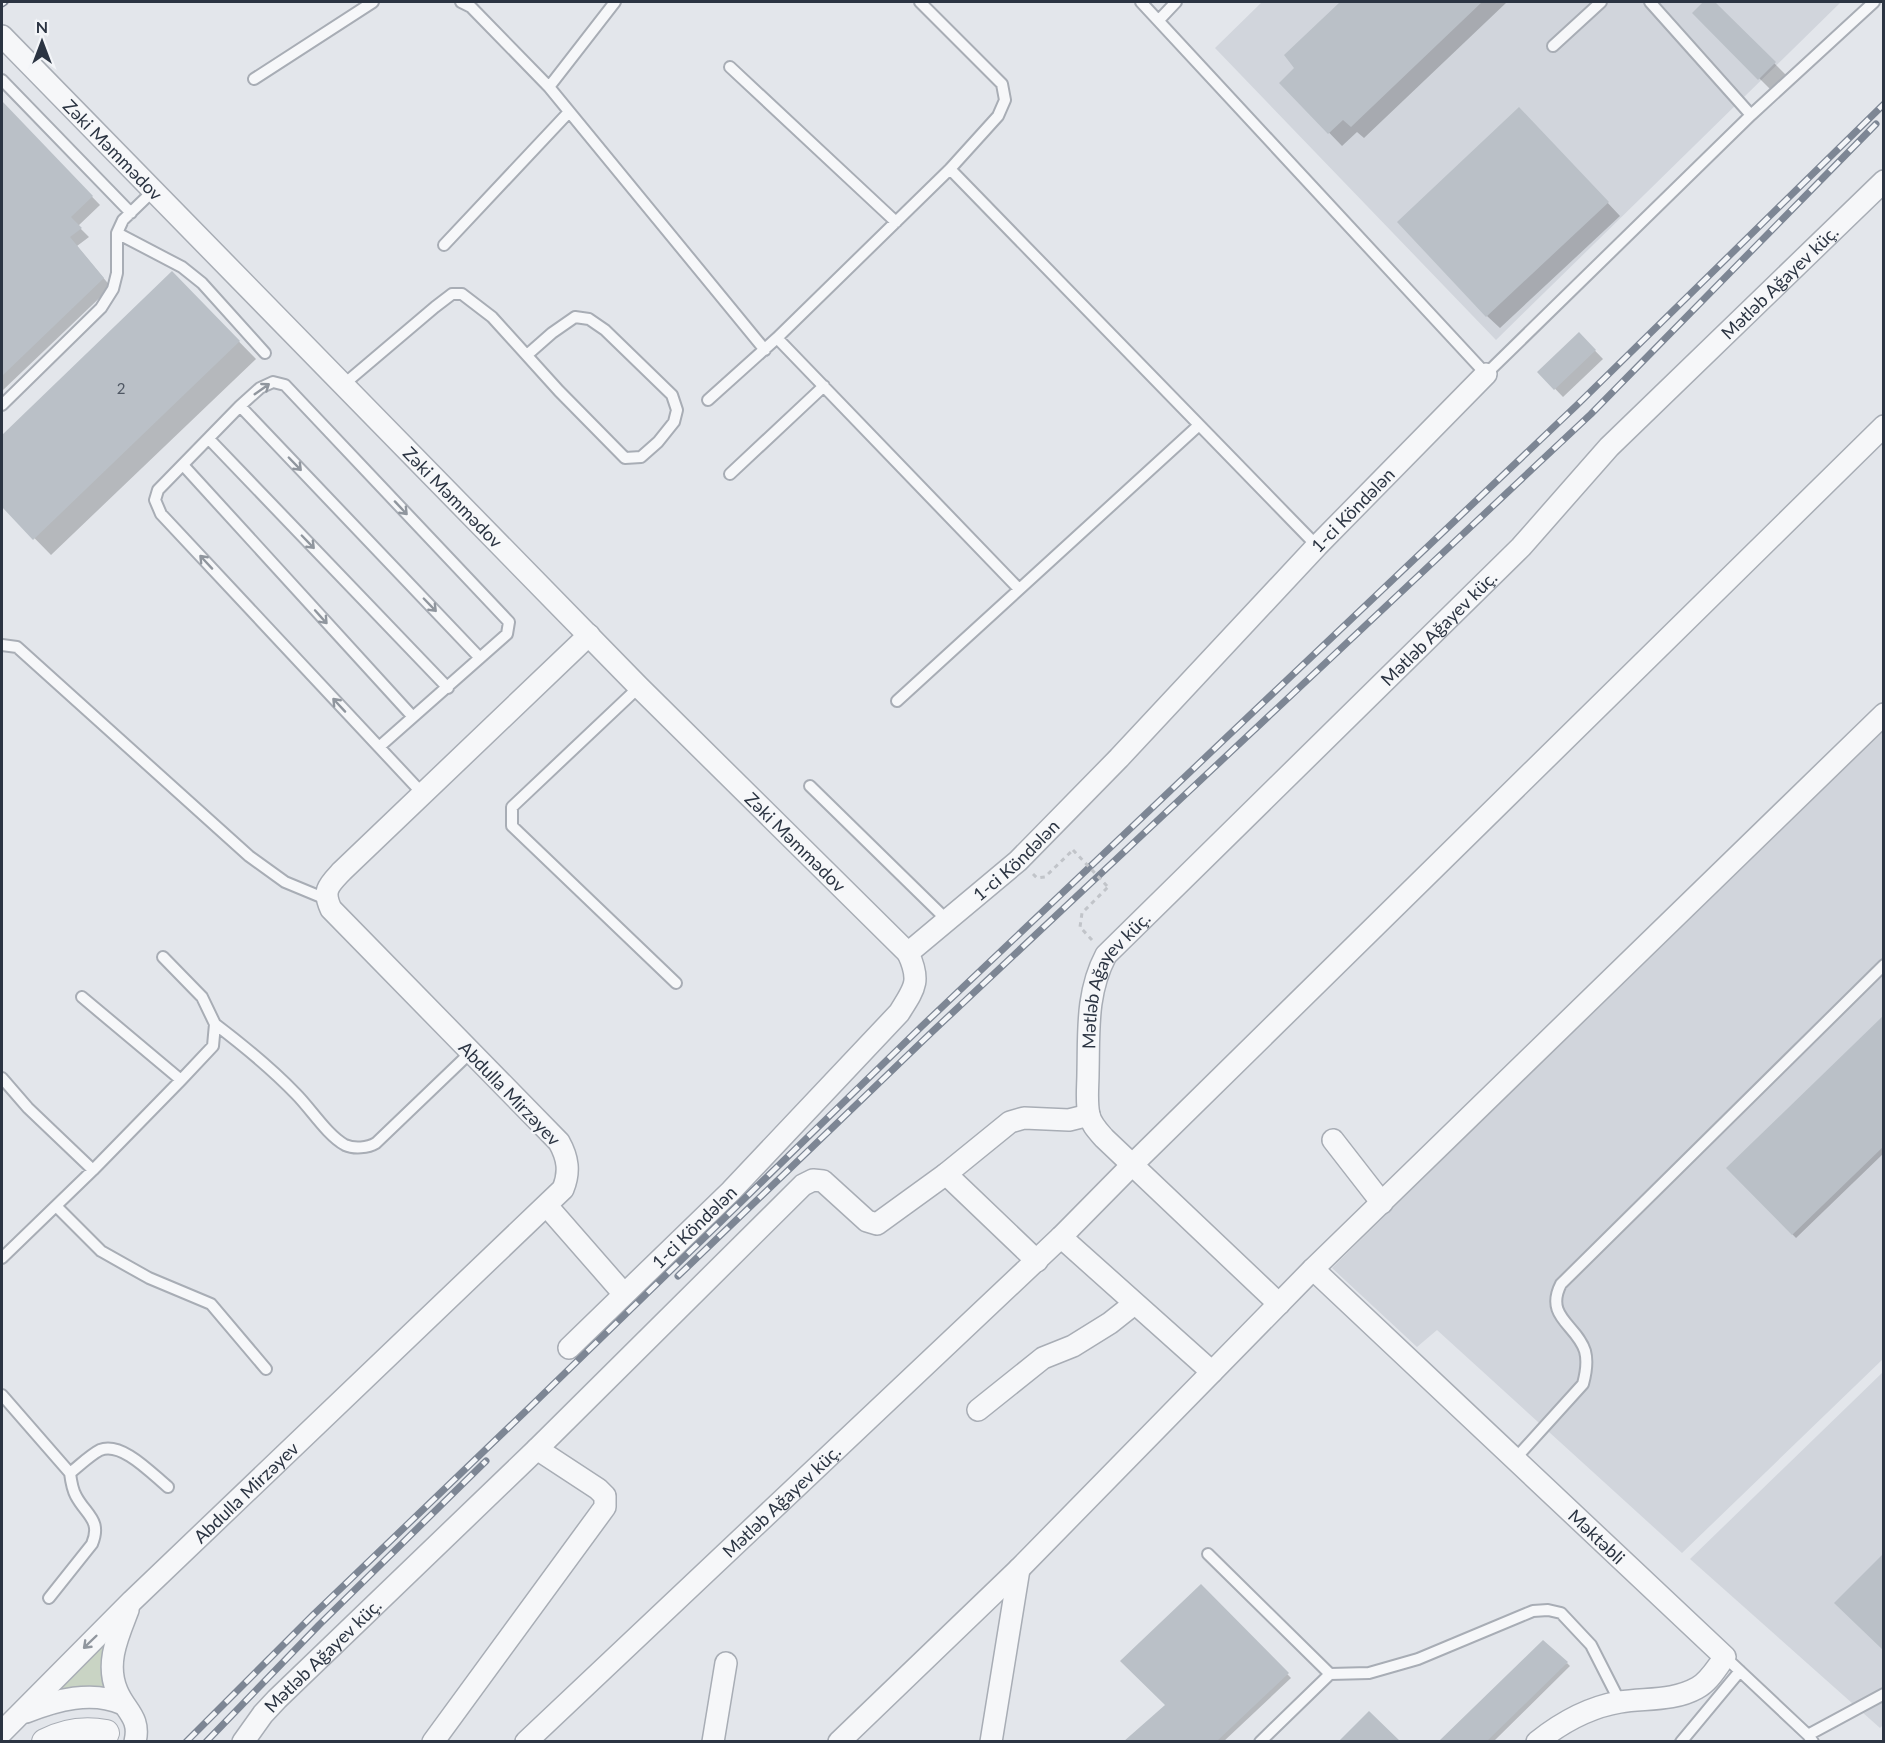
<svg xmlns="http://www.w3.org/2000/svg" width="1885" height="1743" font-family="Lato,sans-serif">
<style>
.built{fill:#d1d5dc}
.green{fill:#c9d4c4}
.shadow{fill:#0003}
.building{fill:#bac0c7}
.lines{fill:none;stroke-linecap:round;stroke-linejoin:round}
.service-casing{stroke:#a8adb5;stroke-width:14}
.minor-casing{stroke:#a8adb5;stroke-width:24}
.tertiary-casing{stroke:#a8adb5;stroke-width:28}
.path{stroke:#c1c4c9;stroke-width:3;stroke-dasharray:4.5 4.5;stroke-linecap:butt}
.service{stroke:#f6f7f9;stroke-width:10}
.minor{stroke:#f6f7f9;stroke-width:21}
.tertiary{stroke:#f6f7f9;stroke-width:26}
.rail-casing{stroke:#7d8694;stroke-width:7}
.rail{stroke:#f3f5f8;stroke-width:4.5;stroke-dasharray:14;stroke-linecap:butt}
.path-bridge{stroke:#c1c4c9;stroke-width:3;stroke-dasharray:4.5 4.5;stroke-linecap:butt}
.oneway{stroke:#90969e}
.labels{text-anchor:middle;dominant-baseline:central;stroke-width:4.5;stroke-linejoin:round;paint-order:stroke}
.number-label{font-size:15px;fill:#4f5763}
.street-label{font-size:18px;fill:#2b3442;stroke:#f3f5f8}
</style>
<rect width="100%" height="100%" fill="#e3e6eb"/>
<path class="built" d="M1262 2H1841L1496 340 1215 48Z
M1883 727V1359L1682 1553 1437 1330 1417 1347 1332 1268Z
M1883 1372V1725L1880 1728 1690 1559Z"/>
<path class="green" d="M105 1640 102 1660 108 1691 48 1695Z"/>
<path class="shadow" d="M1342 2H1507L1364 138 1357 132 1342 146 1281 83 1296 68 1286 55Z
M1705 2H1713L1787 76 1772 91 1694 13Z
M2 103 100 205 78 226 89 237 77 246 111 287 2 391Z
M1532 122 1620 216 1500 328 1487 316Z
M172 273 256 359 51 555 2 505V437Z
M1579 334 1603 359 1563 397 1539 372Z
M1884 1017V1153L1796 1238 1728 1168Z
M1201 1586 1291 1678 1223 1742H1125L1167 1705Z
M1567 1663 1570 1666 1493 1742H1440Z"/>
<path class="building" d="M1340 2H1482L1351 127 1343 120 1328 134 1279 83 1294 68 1284 55Z
M1703 2H1715L1776 62 1758 80 1692 13Z
M2 101 93 196 71 217 82 228 70 237 104 278 2 376Z
M1519 107 1609 202 1486 317 1397 222Z
M172 271 240 341 33 540 2 507V435Z
M1579 332 1596 350 1554 390 1537 372Z
M1884 1015V1146L1792 1235 1726 1168Z
M1884 1553V1651L1834 1603Z
M1201 1584 1289 1673 1216 1742H1123L1165 1705 1120 1661Z
M1543 1640 1568 1662 1486 1742H1438Z
M1369 1711 1401 1742H1338Z"/>
<g class="lines">
<defs>
<path id="service" d="M461 2 471 7 549 87 765 350
M1141 2 1486 374 1751 115 1874 2
M1650 2 1751 115
M1159 20 1176 2
M1553 46 1601 2
M730 67 896 222
M254 79 373 2
M2 80 131 213
M549 87 615 2
M950 169 1317 546
M117 233 182 267 202 283 265 353
M444 245 569 112
M777 338 1019 589
M343 385 435 307 452 294H462L492 317 559 391 625 458 641 457 658 442 674 422 677 410 672 395 605 330 589 319 575 317 552 333 527 355
M708 400 777 338 950 169 998 116 1005 100 1002 84 920 2
M2 405 101 308 113 289 117 273V233L123 220 152 192
M240 406 480 658
M209 439 448 688
M183 465 413 717
M730 474 824 386
M2 645 17 647 249 856 285 882 326 899
M639 687 512 807V826L676 983
M897 701 1198 426
M379 747 507 634 509 622 285 385 273 382 260 388 240 406 158 490 155 500 161 514 422 793
M810 786 947 920
M82 997 181 1080
M215 1024C244 1046 271 1068 296 1094 311 1109 327 1135 345 1145 354 1149 368 1148 376 1143L471 1052
M2 1078 28 1108 93 1170
M56 1206 101 1251 149 1278 211 1304 266 1369
M2 1258 93 1170 181 1080 213 1046 215 1024 202 997 163 957
M2 1395 70 1473
M1515 1459 1583 1384C1586 1373 1588 1362 1585 1351 1577 1325 1544 1317 1561 1284L1884 965
M1208 1554 1330 1674
M49 1598 92 1544C102 1520 86 1515 76 1496 72 1489 71 1481 70 1473 79 1466 90 1455 100 1450 122 1441 152 1474 168 1487
M1725 1657 1808 1735 1813 1742
M1808 1735 1884 1694
M1260 1742 1330 1674 1369 1673 1418 1659 1533 1611 1548 1610 1561 1613 1591 1645 1620 1702
M1681 1742 1740 1671"/>
<g id="minor">
<path id="s1" d="M2 36 639 687 908 953"/>
<path d="M1333 1140 1382 1203"/>
<path d="M946 1174 1037 1261"/>
<path d="M547 1206 624 1294"/>
<path d="M1061 1237 1212 1372"/>
<path id="s2" d="M1313 1269 1725 1657C1717 1667 1709 1682 1697 1688 1674 1701 1646 1698 1620 1702 1590 1707 1562 1722 1537 1742"/>
<path id="s3" d="M1279 1304 1104 1138C1098 1131 1091 1124 1089 1115 1086 1102 1088 1086 1088 1073 1089 1031 1086 993 1106 955L1521 547 1609 447 1884 181"/>
<path id="s4" d="M569 1348 731 1191 899 1013C915 988 921 981 908 953L1018 861 1119 758 1317 546 1486 374"/>
<path d="M978 1410 1043 1358 1073 1346 1110 1323 1134 1304"/>
<path d="M128 1610C118 1636 105 1663 117 1691 125 1711 141 1717 135 1742"/>
<path d="M26 1712C56 1700 92 1690 123 1704"/>
<path id="s5" d="M2 1732 132 1601 563 1189C570 1172 568 1158 559 1142L331 909C322 890 329 885 342 871L589 635"/>
<path id="s6" d="M243 1742 263 1714 277 1699 537 1449 803 1185 813 1180 823 1181 867 1221 877 1224 946 1174 1010 1122 1024 1118 1069 1120 1089 1115"/>
<path d="M433 1742 605 1507V1496L598 1489 537 1449"/>
<path id="s7" d="M526 1742 1061 1237 1133 1164 1884 426"/>
<path d="M713 1742 726 1663"/>
<path d="M839 1742 1019 1569 1313 1269 1884 714"/>
<path d="M991 1742 1019 1569"/>
</g>
<path id="tertiary" d="M45 1742C64 1732 85 1729 106 1733"/>
</defs>
<use href="#service" class="service-casing"/>
<use href="#minor" class="minor-casing"/>
<use href="#tertiary" class="tertiary-casing"/>
<path class="path" d="M1033 874 1037 878 1045 877 1073 850
M1092 940 1080 927 1082 913 1108 887"/>
<use href="#service" class="service"/>
<use href="#minor" class="minor"/>
<use href="#tertiary" class="tertiary"/>
<defs>
<path id="rail" d="M2 4 5 2
M678 1276 933 1031 1591 414 1876 124
M186 1742 313 1615 529 1408 921 1027 1577 405 1884 104
M206 1742 319 1625 486 1461"/>
</defs>
<use href="#rail" class="rail-casing"/>
<use href="#rail" class="rail"/>
<path class="path-bridge" d="M1073 850 1108 887"/>
</g>
<defs><path id="oneway-shaft" d="M-6 0H5M1.5-3L5.5 0L1.5 3" fill="none" stroke-width="1.6" stroke-linecap="round" stroke-linejoin="round" transform="scale(1.5)"/></defs>
<g class="oneway">
<use href="#oneway-shaft" transform="translate(262 389) rotate(-35)"/>
<use href="#oneway-shaft" transform="translate(295 464) rotate(46)"/>
<use href="#oneway-shaft" transform="translate(401 508) rotate(47)"/>
<use href="#oneway-shaft" transform="translate(308 542) rotate(46)"/>
<use href="#oneway-shaft" transform="translate(206 562) rotate(-133)"/>
<use href="#oneway-shaft" transform="translate(430 605) rotate(46)"/>
<use href="#oneway-shaft" transform="translate(321 617) rotate(48)"/>
<use href="#oneway-shaft" transform="translate(339 705) rotate(-133)"/>
<use href="#oneway-shaft" transform="translate(90 1642) rotate(136)"/>
</g>
<g class="labels">
<g class="number-label">
<text x="121" y="388">2</text>
</g>
<g class="street-label">
<text stroke="none"><textPath href="#s1" startOffset="159">Zəki Məmmədov</textPath></text>
<text stroke="none"><textPath href="#s3" startOffset="1384">Mətləb Ağayev küç.</textPath></text>
<text stroke="none"><textPath href="#s1" startOffset="645">Zəki Məmmədov</textPath></text>
<text stroke="none"><textPath href="#s4" startOffset="1164">1-ci Köndələn</textPath></text>
<text stroke="none"><textPath href="#s3" startOffset="898">Mətləb Ağayev küç.</textPath></text>
<text stroke="none"><textPath href="#s1" startOffset="1131">Zəki Məmmədov</textPath></text>
<text stroke="none"><textPath href="#s4" startOffset="678">1-ci Köndələn</textPath></text>
<text stroke="none"><textPath href="#s3" startOffset="412">Mətləb Ağayev küç.</textPath></text>
<text transform="translate(510 1093) rotate(46)">Abdulla Mirzəyev</text>
<text stroke="none"><textPath href="#s4" startOffset="174">1-ci Köndələn</textPath></text>
<text stroke="none"><textPath href="#s5" startOffset="342">Abdulla Mirzəyev</textPath></text>
<text stroke="none"><textPath href="#s7" startOffset="351">Mətləb Ağayev küç.</textPath></text>
<text stroke="none"><textPath href="#s2" startOffset="390">Məktəbli</textPath></text>
<text stroke="none"><textPath href="#s6" startOffset="118">Mətləb Ağayev küç.</textPath></text>
</g>
</g>
<rect width="1885" height="1743" fill="none" stroke="#2b3442" stroke-width="6"/>
<g transform="translate(42 42)" stroke="#f3f5f8" stroke-width="4.5" paint-order="stroke">
<path d="M0-4.5L10 22L0 15L-10 22Z" fill="#2b3442"/>
<text y="-9" font-size="16" font-weight="bold" text-anchor="middle" fill="#2b3442">N</text>
</g>
</svg>
